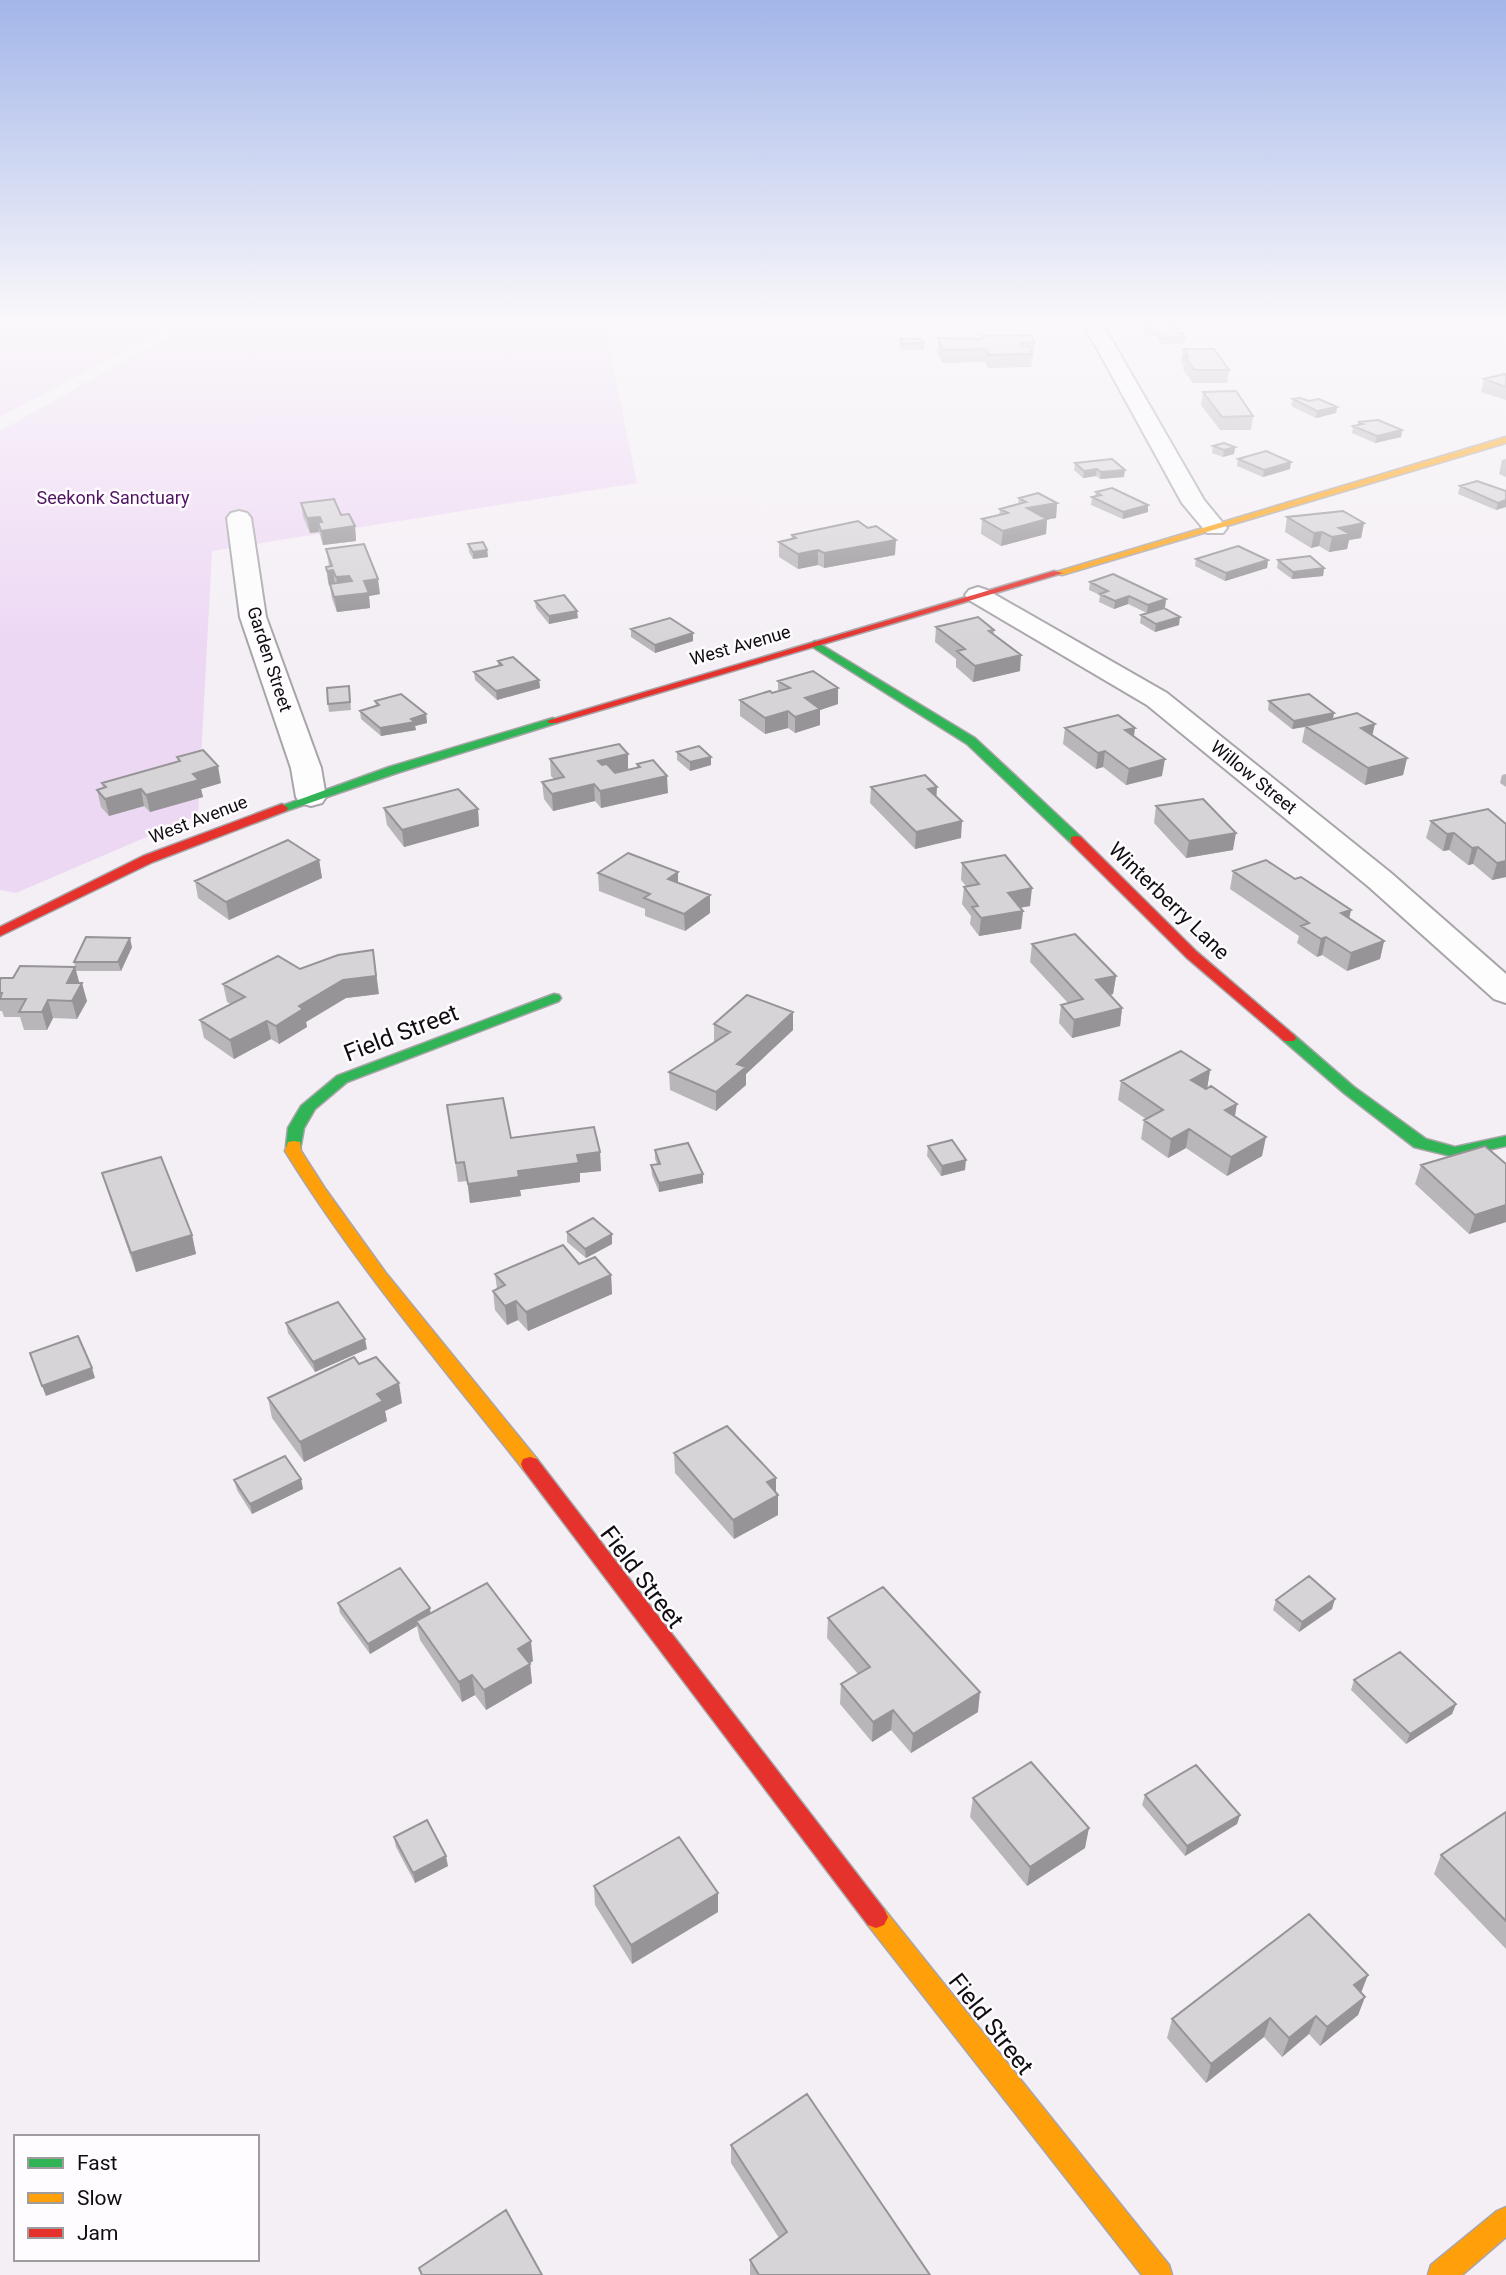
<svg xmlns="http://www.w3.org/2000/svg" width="1506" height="2275" font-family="Roboto,sans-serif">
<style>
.green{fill:#edd8f4}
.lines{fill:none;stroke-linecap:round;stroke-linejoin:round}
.street-casing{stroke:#a8a5a9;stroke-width:4}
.fast-casing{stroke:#a8a5a9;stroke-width:3}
.slow-casing{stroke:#a8a5a9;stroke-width:3}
.jam-casing{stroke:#a8a5a9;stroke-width:3}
.street{fill:#fdfdfe;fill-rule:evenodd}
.fast{fill:#30b455;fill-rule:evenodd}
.slow{fill:#ff9f0a;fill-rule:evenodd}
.jam{fill:#e5322d;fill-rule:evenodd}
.wall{fill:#b9b6ba}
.shaded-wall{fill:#969497}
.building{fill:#d7d4d8;stroke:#969497;stroke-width:2}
.labels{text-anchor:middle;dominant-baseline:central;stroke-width:5;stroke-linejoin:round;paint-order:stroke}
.far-park-label{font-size:18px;fill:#501562;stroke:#fefcff}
.far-street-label{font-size:18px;fill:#0f0d10;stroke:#fefcff}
.street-label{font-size:21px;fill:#0f0d10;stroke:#fefcff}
.near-street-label{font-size:24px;fill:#0f0d10;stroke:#fefcff}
</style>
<rect width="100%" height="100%" fill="#f4eff5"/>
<path class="green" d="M0 323H176L0 417Z
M192 323H604L637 483 212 551 198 815 16 893 0 890V431Z"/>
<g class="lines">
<defs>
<path id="street" d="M1083 323H1102L1204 500 1227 528 1223 533H1207L1182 503Z
M239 511 247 513 251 518 266 617 321 768 326 797 322 803 311 806 300 803 296 797 291 768 240 617 227 518 231 513Z
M978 587 987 590 1167 693 1391 873 1506 974V1003L1494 999 1369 887 1147 705 969 600 965 595 969 590Z"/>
<path id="fast" d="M815 641 975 738 1081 837V843H1071L967 744 811 646 810 644Z
M553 718 559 721 557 723 397 773 286 811H278L276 808 389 767Z
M554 994 559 995 561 998 559 1001 347 1082 315 1109 304 1128 300 1150H288L286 1146 288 1128 301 1106 337 1076Z
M1289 1034 1294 1035 1354 1087 1426 1139 1455 1147 1506 1136V1146L1455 1157 1414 1147 1344 1093 1284 1041 1282 1038 1284 1035Z"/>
<path id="slow" d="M1506 437V443L1062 575 1053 573Z
M294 1141 300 1142 301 1151 326 1190 385 1272 537 1459 539 1464 537 1469 530 1471 523 1469C441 1365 355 1264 285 1151L288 1142Z
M876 1906 884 1909 1169 2265 1172 2275H1142L868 1925 864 1917 868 1909Z
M1506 2207V2237L1462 2275H1428L1431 2265 1497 2211Z"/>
<path id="jam" d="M1054 571 1063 573 557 723H549L547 721Z
M282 804 288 808 286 811 153 862 0 936V927L143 856Z
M1076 836 1081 837 1197 952 1294 1035 1296 1038 1294 1041H1284L1187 958 1071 843V837Z
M530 1457 537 1459 884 1909 888 1917 884 1925 876 1928 868 1925 523 1469 521 1464 523 1459Z"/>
</defs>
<use href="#street" class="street-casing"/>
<use href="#fast" class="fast-casing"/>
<use href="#slow" class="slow-casing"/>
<use href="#jam" class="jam-casing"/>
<use href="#street" class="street"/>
<use href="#fast" class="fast"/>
<use href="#slow" class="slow"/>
<use href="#jam" class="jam"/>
</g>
<path class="wall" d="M1139 323H1172L1178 333 1185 337 1184 344H1161L1157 336H1146L1139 325Z
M981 336 1035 343 1031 367 988 368 985 362 942 363 937 351 938 338 980 339Z
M900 339 924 343V350H902L899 346Z
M1183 349 1229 370 1227 383H1193L1183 369 1184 366 1181 362Z
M1506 374V400L1481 392 1484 379Z
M1203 392 1253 416 1251 430H1220L1201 405Z
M1293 399 1337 407 1336 413 1316 418 1291 406Z
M1358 422 1402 430 1401 437 1375 443 1352 433 1353 426 1358 425Z
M1213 446 1235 447 1234 454 1223 457 1212 453Z
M1238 459 1290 469 1263 477 1237 466Z
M1506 459V477L1499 474 1502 460Z
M1075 463 1124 477 1100 479 1096 476 1083 478 1074 470Z
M1460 486 1506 491V507L1496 510 1458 494Z
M1096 492 1148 512 1123 519 1091 505 1092 497 1095 496Z
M1019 498 1057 503 1056 518 1047 519 1046 534 1001 546 981 534 982 519 999 515 1000 509 1018 504Z
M301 503 341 515 355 526 356 541 323 545 319 532 310 533 303 517Z
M1287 517 1364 523 1361 538 1349 540 1347 549 1329 552 1319 546 1311 548 1285 532Z
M792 535 895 555 824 568 818 565 798 569 779 557V542L791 539Z
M468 544 487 550 488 557 473 559 469 552Z
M326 549 380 594 369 596 370 608 337 612 332 599 330 586 328 582 326 567 329 566Z
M1196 559 1268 560 1267 568 1225 581 1195 566Z
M1278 560 1324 568 1323 576 1292 579 1277 568Z
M1090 582 1166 599 1165 607 1147 613 1128 604 1114 609 1099 602 1100 595 1089 590Z
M535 601 578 618 549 624 536 608Z
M1141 615 1179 625 1155 632 1140 623Z
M936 627 994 630V635L1020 671 973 682 956 667V659L935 642Z
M631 629 693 633V641L655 653 631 637Z
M498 661 539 680 540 688 497 700 475 680 474 672 498 666Z
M778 681 838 704 820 710V725L795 733 788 728 765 734 740 716V700L778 692Z
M349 686 351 710 329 712 328 704Z
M375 701 426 714 427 723 415 726 416 730 381 736 361 719 360 711 376 706Z
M1269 701 1334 713 1333 719 1373 735 1407 758 1403 775 1365 785 1302 742 1305 727 1292 729 1268 710Z
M1065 728 1134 737 1162 776 1126 785 1103 767 1096 769 1063 744Z
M677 752 711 757V765L690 771 677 760Z
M628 754V770L637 768V764L668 793 601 808 595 801 553 811 544 799 542 782 554 779 551 776 550 759Z
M177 757 221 783 201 789 203 797 150 812 144 806 109 816 101 807 97 790 103 788 102 783 178 761Z
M1506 774V787L1500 783 1502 775Z
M871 787 937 796 961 838 915 849 870 803Z
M1156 806 1233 850 1186 858 1154 823Z
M384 808 478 809 479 826 404 847 387 825Z
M1431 821 1506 824V877L1492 880 1473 864 1468 865 1449 850 1443 851 1426 838Z
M319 860 322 878 229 920 198 898 195 881Z
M962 863 1030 906 1020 908 1023 911 1021 929 979 936 970 924 971 916 962 904 964 887 966 886 961 880Z
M1233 871 1295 879 1351 910 1349 918 1384 941 1380 959 1347 971 1322 955 1317 957 1297 943 1299 936 1230 889Z
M678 872V883L710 895V913L685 931 645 916V909L599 891 598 873Z
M1032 944 1116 976 1113 994 1110 995 1122 1008 1120 1026 1072 1038 1059 1023 1061 1005 1068 1003 1030 962Z
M132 947 121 971H76L79 983 87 1001 77 1019 53 1018 47 1030H24L20 1017H4L2 1011H0V980L75 967 74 962Z
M300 969 379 994 346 998 306 1022 307 1027 279 1044 271 1039 234 1059 204 1038 200 1020 231 1004 227 1002 223 984Z
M714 1024 793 1030 746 1074V1085L716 1111 670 1090 669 1072 714 1043Z
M1210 1070 1207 1089 1235 1117 1262 1156 1227 1176 1186 1148 1168 1158 1141 1139 1144 1120 1146 1119 1118 1100 1121 1081Z
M447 1105 511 1138 600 1152 601 1171 580 1173V1182L520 1190 521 1196 470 1203 467 1181 458 1182Z
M928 1146 965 1170 941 1176 927 1156Z
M655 1150 703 1174V1183L659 1192 652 1175 651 1165 657 1164 655 1159Z
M1506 1164V1222L1469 1234 1415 1184 1421 1165Z
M102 1173 192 1235 196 1254 136 1272 108 1192Z
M567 1232 612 1244 586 1258 567 1242Z
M579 1264 611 1275 612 1294 528 1331 518 1320 507 1325 495 1310 493 1291 497 1289 495 1274Z
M286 1323 367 1349 315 1372 288 1333Z
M359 1364 402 1403 385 1411 387 1421 304 1462 272 1418 268 1398Z
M674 1453 776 1492 778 1515 734 1539 675 1473Z
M301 1479 303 1489 252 1514 237 1490 234 1480Z
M1276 1600 1332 1609 1299 1632 1273 1610Z
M338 1603 431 1613 533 1661 530 1663 532 1683 486 1710 475 1695 462 1702 420 1640 417 1626 370 1654 340 1613Z
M828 1618 978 1712 911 1753 891 1730 872 1742 840 1704 841 1684 858 1674 827 1638Z
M1354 1680 1456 1704 1452 1714 1406 1744 1351 1690Z
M1145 1795 1240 1815 1237 1824 1185 1856 1142 1805Z
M973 1798 1085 1848 1027 1886 970 1817Z
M1506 1812V1949L1434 1874 1441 1855Z
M394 1837 448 1866 415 1883 396 1847Z
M594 1886 718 1912 632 1964 595 1905Z
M1361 1992 1365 1997 1358 2015 1320 2046 1309 2034 1282 2057 1264 2037 1206 2083 1167 2038 1172 2019Z
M731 2145 930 2275H750V2260L779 2238 731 2163Z"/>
<path class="shaded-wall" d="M1337 407 1336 413 1316 418 1317 411Z
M1402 430 1401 437 1375 443 1377 436Z
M1235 447 1234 454 1223 457 1224 450Z
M1291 462 1290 469 1263 477 1264 470Z
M1097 469 1096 476 1083 478 1084 471Z
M1125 470 1124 477 1100 479 1101 472Z
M1506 500V507L1496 510 1498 503Z
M1057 503 1056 518 1025 523 1027 508Z
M1148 505V512L1123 519V512Z
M320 517 322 531 355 526 356 541 323 545 321 531 318 522 319 532 310 533 307 518Z
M1047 519 1046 534 1001 546 1003 531Z
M1364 523 1361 538 1349 540 1347 549 1329 552 1332 537 1339 528Z
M1322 532 1319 546 1311 548 1314 533Z
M896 540 895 555 824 568V553Z
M487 550 488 557 473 559V552Z
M818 550V565L798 569V554Z
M1268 560 1267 568 1225 581 1226 573Z
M1324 568 1323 576 1292 579 1293 572Z
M333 570 335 585 329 586 327 571Z
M349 576 351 591 338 592 336 577Z
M378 579 380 594 369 596 370 608 337 612 334 597 364 581Z
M1129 596 1128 604 1114 609 1115 601Z
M1166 599 1165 607 1147 613 1148 605Z
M577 611 578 618 549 624V616Z
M1180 617 1179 625 1155 632 1156 624Z
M693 633V641L655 653V645Z
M1021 655 1020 671 973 682 975 666Z
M539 680 540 688 497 700 496 691Z
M838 688V704L820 710V725L795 733V717L805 698Z
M788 711V728L765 734V718Z
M1334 713 1332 722 1292 729 1294 721Z
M426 714 427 723 415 726 416 730 381 736 380 728Z
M1375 724 1371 741 1361 728Z
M1135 728 1133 744 1125 730Z
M1105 751 1103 767 1096 769 1098 753Z
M628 754V771L599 777 598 761Z
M711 757V765L690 771V762Z
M1407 758 1403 775 1365 785 1368 768Z
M1165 759 1162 776 1126 785 1129 769Z
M218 766 221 783 201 789 203 797 150 812 146 795 193 774Z
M667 776 668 793 601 808 600 791Z
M594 784 595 801 553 811 552 794Z
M937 787 936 803 928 789Z
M141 789 144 806 109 816 105 799Z
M478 809 479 826 404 847 402 830Z
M962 821 961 838 915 849 916 832Z
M1236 833 1233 850 1186 858 1189 841Z
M1454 833 1449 850 1443 851 1447 834Z
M1478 847 1473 864 1468 865 1472 848Z
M319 860 322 878 229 920 226 902Z
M1506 861V877L1492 880 1497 863Z
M678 872V890L668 879Z
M1032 888 1030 906 1006 910 1008 893Z
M710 895V913L685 931 684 914Z
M1351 910 1347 927 1341 913Z
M1023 911 1021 929 979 936 981 918Z
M1326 937 1322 955 1317 957 1321 939Z
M130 938 132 947 121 971 118 962Z
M1384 941 1380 959 1347 971 1351 953Z
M373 950 379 994 346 998 306 1022 307 1027 279 1044 276 1026 299 1006Z
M75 967 80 985 67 983Z
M1116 976 1113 994 1094 999 1096 980Z
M82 983 87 1001 77 1019 72 1001Z
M48 1000 53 1018 47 1030 42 1012Z
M1122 1008 1120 1026 1072 1038 1074 1020Z
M793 1012V1030L746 1074V1085L716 1111V1092L737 1064Z
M267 1021 271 1039 234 1059 230 1040Z
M1210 1070 1207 1089 1188 1098 1191 1080Z
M1237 1104 1234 1122 1225 1110Z
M1189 1129 1186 1148 1168 1158 1171 1139Z
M1266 1137 1262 1156 1227 1176 1231 1157Z
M600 1152 601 1171 580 1173V1182L520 1190 521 1196 470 1203 468 1184 577 1155Z
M966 1160 965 1170 941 1176 942 1166Z
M703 1174V1183L659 1192V1183Z
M1506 1205V1222L1469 1234 1475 1215Z
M612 1234V1244L586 1258 585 1249Z
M192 1235 196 1254 136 1272 131 1253Z
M611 1275 612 1294 528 1331 526 1312Z
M516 1301 518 1320 507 1325 505 1306Z
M365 1339 367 1349 315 1372 313 1362Z
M92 1368 95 1378 46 1396 42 1386Z
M399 1383 402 1403 385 1411 387 1421 304 1462 300 1442 377 1394Z
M776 1478V1496L778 1495V1515L734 1539 733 1520 767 1482Z
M301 1479 303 1489 252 1514 250 1504Z
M1335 1599 1332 1609 1299 1632 1302 1622Z
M430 1608 431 1618 416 1621 417 1626 370 1654 368 1644Z
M531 1641 533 1661 521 1669 518 1649Z
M530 1664 532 1683 486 1710 484 1690Z
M472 1675 475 1695 462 1702 459 1682Z
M980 1692 978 1712 911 1753 913 1734Z
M1456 1704 1452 1714 1406 1744 1410 1734Z
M893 1710 891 1730 872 1742 873 1722Z
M1240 1815 1237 1824 1185 1856 1187 1846Z
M1089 1828 1085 1848 1027 1886 1030 1867Z
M446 1856 448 1866 415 1883 413 1873Z
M718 1893V1912L632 1964 631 1945Z
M1368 1975 1361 1993 1354 1985Z
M1365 1997 1358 2015 1320 2046 1327 2027Z
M1316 2016 1309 2034 1282 2057 1289 2038Z
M1270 2018 1264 2037 1206 2083 1211 2064Z"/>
<path class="building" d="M1143 323H1172L1178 333H1182L1185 337 1162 338 1158 330H1147Z
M1031 335 1035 343H1021L1023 346H1028L1032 354 989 355 986 349 943 350 938 338 982 339 981 336Z
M900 339H921L924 343 902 344Z
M1183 349H1214L1229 370H1194L1185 356H1188Z
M1504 374H1506V387L1484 379Z
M1236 391 1253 416 1222 417 1203 392Z
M1300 398 1309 401 1319 399 1337 407 1317 411 1293 399Z
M1378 420 1402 430 1377 436 1353 426 1363 424 1358 422Z
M1224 443 1235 447 1224 450 1213 446Z
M1266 451 1291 462 1264 470 1238 459Z
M1112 459 1125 470 1101 472 1097 469 1084 471 1075 463Z
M1477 481 1506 491V500L1498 503 1460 486Z
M1112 488 1148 505 1123 512 1092 497 1101 495 1096 492Z
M1038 493 1057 503 1027 508 1047 519 1003 531 982 519 1008 513 1000 509 1026 502 1019 498Z
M334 499 341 515 349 514 355 526 321 531 318 522H322L320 517 307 518 301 503Z
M1343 511 1364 523 1339 528 1350 534 1332 537 1322 532 1314 533 1287 517Z
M858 521 868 528 876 526 896 540 824 553 818 550 798 554 779 542 796 538 792 535Z
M483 542 487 550 473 552 468 544Z
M364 544 378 579 364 581 369 593 334 597 330 584 352 581 349 576 336 577 333 570 327 571 326 567 332 566 326 549Z
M1238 546 1268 560 1226 573 1196 559Z
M1310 556 1324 568 1293 572 1278 560Z
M1113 574 1166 599 1148 605 1129 596 1115 601 1100 594 1108 591 1090 582Z
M564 595 577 611 549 616 535 601Z
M1164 608 1180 617 1156 624 1141 615Z
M978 617 994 630 989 631 1021 655 975 666 957 651 965 649 936 627Z
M670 618 693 633 655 645 631 629Z
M513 657 539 680 496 691 474 672 502 665 498 661Z
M813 671 838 688 805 698 820 709 795 717 788 711 765 718 740 700 770 691 772 693 790 688 778 681Z
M349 686 350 702 328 704 327 688Z
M401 694 426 714 411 719 415 722 380 728 360 711 379 705 375 701Z
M1309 694 1334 713 1294 721 1269 701Z
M1357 713 1375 724 1361 728 1407 758 1368 768 1305 726Z
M1118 715 1135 728 1125 730 1165 759 1129 769 1105 751 1098 753 1065 728Z
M619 744 628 754 598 761 602 765 607 764 615 773 640 767 637 764 653 760 667 776 600 791 594 784 552 794 542 782 564 777 550 759Z
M699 746 711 757 690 762 677 752Z
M203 750 218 766 193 774 199 780 146 795 141 789 105 799 97 790 106 787 102 783 180 761 177 757Z
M925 775 937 787 928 789 962 821 916 832 871 787Z
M458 789 478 809 402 830 384 808Z
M1203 799 1236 833 1189 841 1156 806Z
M1488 809 1506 824V861L1497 863 1478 847 1472 848 1454 833 1447 834 1431 821Z
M288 840 319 860 226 902 195 881Z
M628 853 678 872 668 879 710 895 684 914 644 898 650 894 598 873Z
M1005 855 1032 888 1008 893 1023 911 981 918 972 907 978 906 964 887 979 884 962 863Z
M1266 860 1295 879 1301 877 1351 910 1341 913 1384 941 1351 953 1326 937 1321 939 1301 926 1309 923 1233 871Z
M1075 934 1116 976 1096 980 1122 1008 1074 1020 1061 1005 1083 999 1032 944Z
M86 937 130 938 118 962H74Z
M373 950 376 976 343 980 299 1006 303 1009 276 1026 267 1021 230 1040 200 1020 245 997 223 984 278 956 300 969 338 955Z
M20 966 75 967 67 983H82L72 1001 48 1000 42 1012H19L26 999H0L2 993H0V980L1 978H13Z
M747 995 793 1012 737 1064 746 1067 716 1092 669 1072 730 1032 714 1024Z
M1181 1051 1210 1070 1191 1080 1206 1089 1211 1086 1237 1104 1225 1110 1266 1137 1231 1157 1189 1129 1171 1139 1144 1120 1163 1110 1121 1081Z
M503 1098 511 1138 594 1127 600 1152 577 1155 579 1163 518 1171 519 1177 468 1184 464 1162 456 1163 447 1105Z
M952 1140 966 1160 942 1166 928 1146Z
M688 1143 703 1174 659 1183 651 1165 660 1164 655 1150Z
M1485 1146 1506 1164V1205L1475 1215 1421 1165Z
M161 1157 192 1235 131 1253 102 1173Z
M593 1218 612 1234 585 1249 567 1232Z
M563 1245 579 1264 595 1257 611 1275 526 1312 516 1301 505 1306 493 1291 505 1285 495 1274Z
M338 1302 365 1339 313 1362 286 1323Z
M78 1336 92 1368 42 1386 30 1353Z
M354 1357 359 1364 376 1357 399 1383 377 1394 383 1401 300 1442 268 1398Z
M727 1426 776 1478 767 1482 778 1495 733 1520 674 1453Z
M285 1456 301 1479 250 1504 234 1480Z
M400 1568 430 1608 368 1644 338 1603Z
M1309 1576 1335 1599 1302 1622 1276 1600Z
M487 1583 531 1641 518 1649 530 1664 484 1690 472 1675 459 1682 416 1621Z
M883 1587 980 1692 913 1734 893 1710 873 1722 841 1684 870 1667 828 1618Z
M1400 1652 1456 1704 1410 1734 1354 1680Z
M1031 1762 1089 1828 1030 1867 973 1798Z
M1196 1765 1240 1815 1187 1846 1145 1795Z
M1506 1812V1921L1441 1855Z
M427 1820 446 1856 413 1873 394 1837Z
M679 1837 718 1893 631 1945 594 1886Z
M1309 1914 1368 1975 1354 1985 1365 1997 1327 2027 1316 2016 1289 2038 1270 2018 1211 2064 1172 2019Z
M807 2094 930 2275H759L750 2260 787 2232 731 2145Z
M506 2210 542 2275H422L419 2268Z"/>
<linearGradient id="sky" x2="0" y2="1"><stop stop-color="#a3b6e9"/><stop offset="0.5" stop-color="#faf8fa"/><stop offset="1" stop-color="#faf8fa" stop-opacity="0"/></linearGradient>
<rect width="1506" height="642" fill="url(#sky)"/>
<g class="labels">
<g class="far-park-label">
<text x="113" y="497">Seekonk Sanctuary</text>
</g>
<g class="far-street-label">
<text transform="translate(740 645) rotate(-16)">West Avenue</text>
<text transform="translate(270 659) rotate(72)">Garden Street</text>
<text transform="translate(1254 777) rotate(39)">Willow Street</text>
<text transform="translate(198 819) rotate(-21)">West Avenue</text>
</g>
<g class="street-label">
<text transform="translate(1169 901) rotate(44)">Winterberry Lane</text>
</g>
<g class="near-street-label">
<text transform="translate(401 1033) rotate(-21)">Field Street</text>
<text transform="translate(642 1577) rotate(53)">Field Street</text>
<text transform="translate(991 2024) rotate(52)">Field Street</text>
</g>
</g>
<rect x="14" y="2135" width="245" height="126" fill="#fefcff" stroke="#9e9c9f" stroke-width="2"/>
<rect x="28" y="2158" width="35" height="10" fill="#30b455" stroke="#9e9c9f" stroke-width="2"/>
<text x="77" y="2170" font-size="21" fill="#0f0d10">Fast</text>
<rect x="28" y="2193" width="35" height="10" fill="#ff9f0a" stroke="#9e9c9f" stroke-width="2"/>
<text x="77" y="2205" font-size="21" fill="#0f0d10">Slow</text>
<rect x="28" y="2228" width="35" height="10" fill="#e5322d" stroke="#9e9c9f" stroke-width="2"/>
<text x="77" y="2240" font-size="21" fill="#0f0d10">Jam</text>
</svg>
